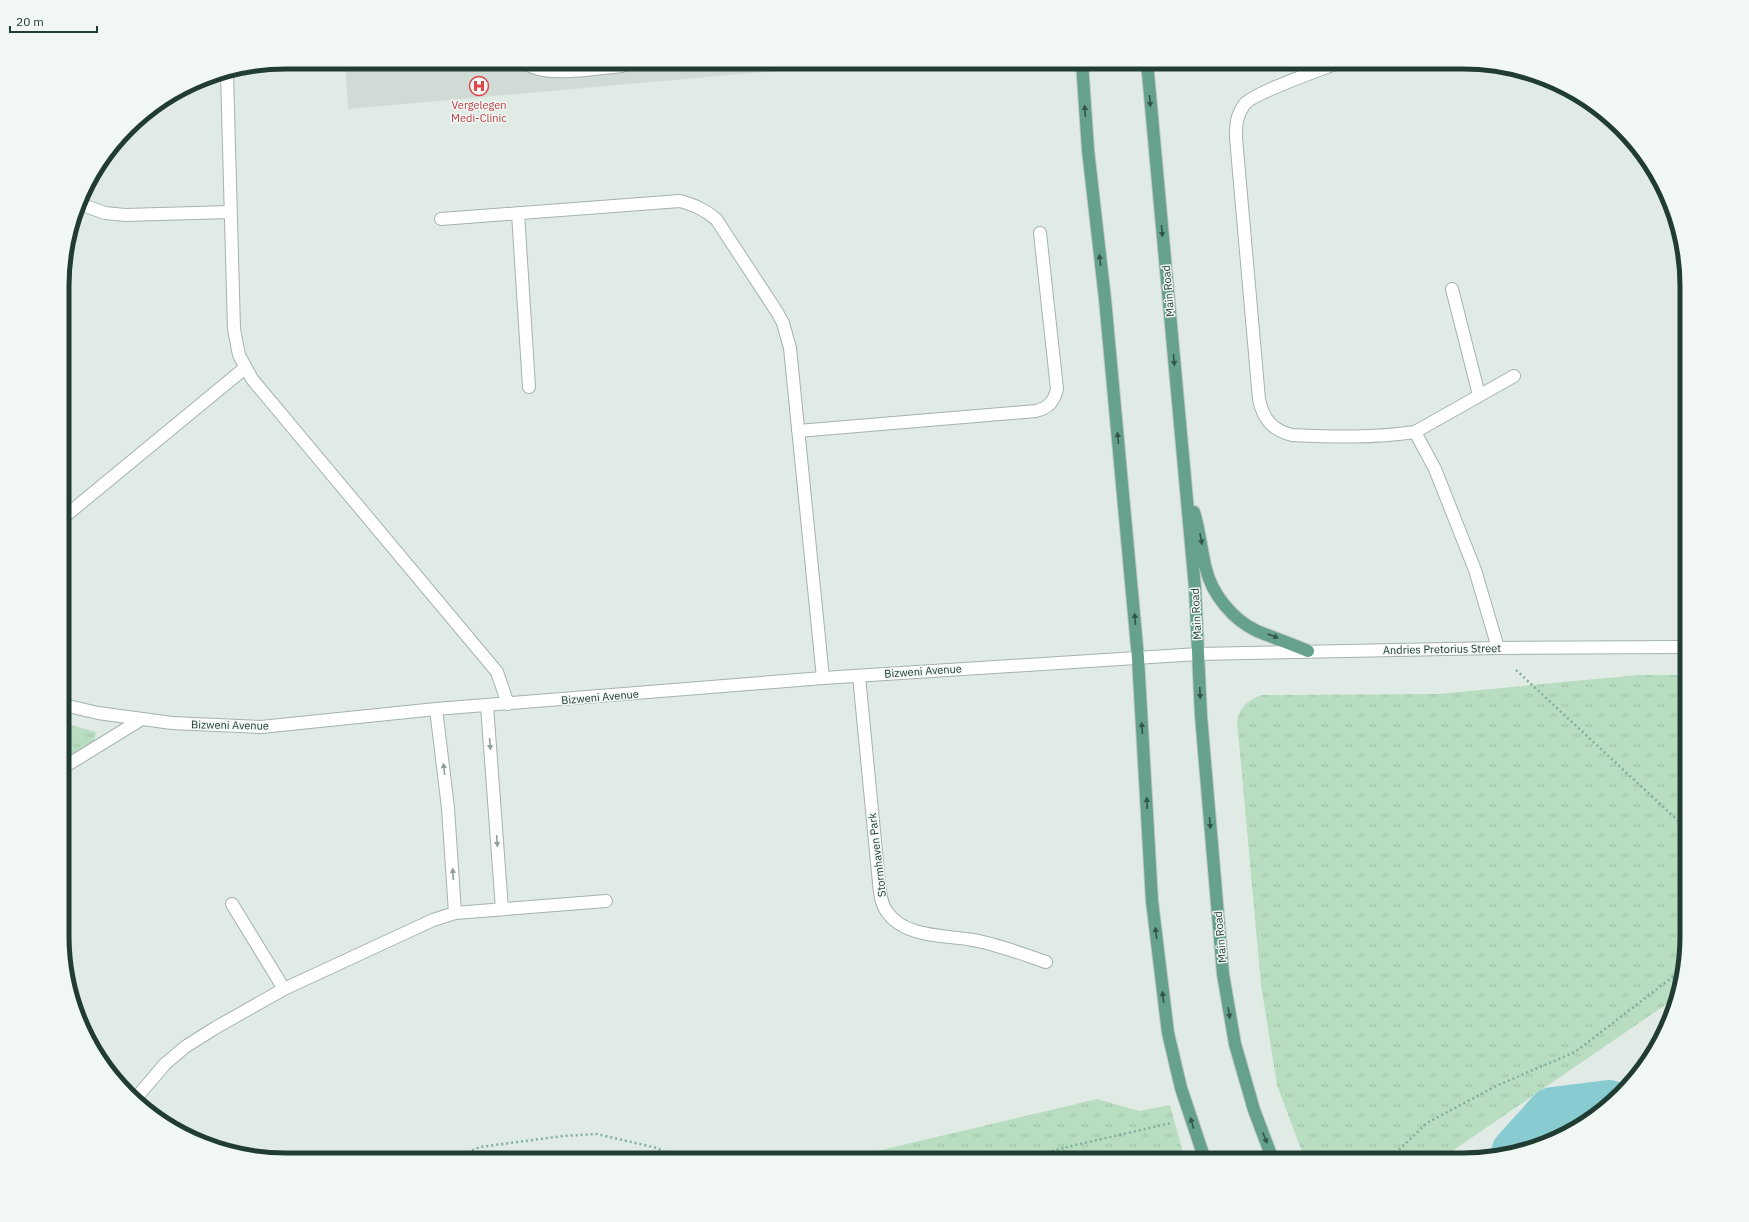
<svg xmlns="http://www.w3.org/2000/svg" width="1749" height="1222" font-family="'IBM Plex Sans',sans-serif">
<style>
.built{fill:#cfdbd4}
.grass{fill:url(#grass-tufts)}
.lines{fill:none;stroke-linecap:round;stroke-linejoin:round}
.river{stroke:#88cbd1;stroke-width:52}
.minor-casing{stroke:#a4b3ac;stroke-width:14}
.major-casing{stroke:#c1c8c6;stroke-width:14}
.path{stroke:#81af9d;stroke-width:2.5;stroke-dasharray:2 3;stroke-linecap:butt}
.minor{stroke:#fff;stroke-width:12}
.major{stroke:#65a18d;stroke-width:12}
.oneway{fill:#325549}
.oneway2{fill:#909e98}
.labels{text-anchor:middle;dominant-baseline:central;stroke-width:3;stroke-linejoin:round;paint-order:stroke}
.health-label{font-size:11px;fill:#be3a42;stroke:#f1f8f4}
.street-label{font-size:11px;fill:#213c32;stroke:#f1f8f4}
.rim{fill:none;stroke:#213c32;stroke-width:5}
</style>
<defs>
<pattern id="grass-tufts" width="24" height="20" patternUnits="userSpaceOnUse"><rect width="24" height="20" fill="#b9ddc0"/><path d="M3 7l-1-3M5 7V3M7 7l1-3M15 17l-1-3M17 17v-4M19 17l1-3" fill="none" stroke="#9fbfa5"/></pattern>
</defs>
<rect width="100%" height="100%" fill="#e1ebe6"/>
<path class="built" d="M345 62H877L348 109Z"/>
<path class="grass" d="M1639 675H1687V951L1677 997 1439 1160H1305L1277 1085 1261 985 1237 720C1241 706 1249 699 1262 695L1438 694Z
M64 723 96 732 94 742 64 760Z
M1097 1099 1139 1111 1170 1105 1185 1160H839Z"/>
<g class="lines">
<path class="river" d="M1517 1153 1553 1113 1609 1106"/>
<defs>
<path id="minor" d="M524 62C542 79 597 68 622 66L630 62
M1340 62C1323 69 1252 93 1244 105 1236 116 1236 125 1236 138L1259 399C1263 419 1272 430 1292 435 1333 437 1374 438 1415 432L1435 469 1475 570 1498 648
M227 74 234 329 239 355 252 379 497 672 508 704
M80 204 105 213 125 215 230 212
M518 213 529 387
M441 219 680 201C694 205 704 209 716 219L777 312 783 323 790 348 823 678
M1452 289 1479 395
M798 431 1036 411C1048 408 1054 402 1057 389L1040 233
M1415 432 1514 376
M64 517 245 368
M859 676 879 883C880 893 881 904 887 912 905 938 945 935 973 940 997 944 1022 954 1046 962
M64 705 98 713 172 723 261 727 436 709 823 678 1198 654 1498 648 1687 647
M487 706 502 909
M436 709 448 808 455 913
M64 767 142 719
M232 904 284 989
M136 1098 165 1064 185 1047 215 1028 284 989 433 920 455 913 606 901"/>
<path id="major" d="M1082 62 1088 150 1105 299 1138 658 1152 901 1168 1033 1181 1088 1205 1160
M1147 62 1195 588 1201 716 1223 974 1235 1044 1254 1110 1273 1160
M1194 512C1200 531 1201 550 1206 569 1212 594 1233 620 1257 631 1274 638 1292 644 1308 651"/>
</defs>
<use href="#minor" class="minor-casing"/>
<use href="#major" class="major-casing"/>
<path class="path" d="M1516 670 1687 829
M449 1160 480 1147 563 1136 597 1134 657 1148 681 1160
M1018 1160 1067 1147
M1057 1160 1067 1147 1171 1123
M1388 1160 1427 1123 1496 1086 1575 1052 1683 969"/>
<use href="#minor" class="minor"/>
<use href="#major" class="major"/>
</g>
<defs><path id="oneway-solid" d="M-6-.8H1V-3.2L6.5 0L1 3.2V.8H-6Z"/></defs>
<g class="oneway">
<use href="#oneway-solid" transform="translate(1150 101) rotate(85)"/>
<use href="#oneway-solid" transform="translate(1085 111) rotate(-94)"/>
<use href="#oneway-solid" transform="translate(1162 231) rotate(85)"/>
<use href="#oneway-solid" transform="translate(1100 260) rotate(-97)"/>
<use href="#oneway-solid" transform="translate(1174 360) rotate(85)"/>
<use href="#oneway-solid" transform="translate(1118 438) rotate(-95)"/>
<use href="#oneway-solid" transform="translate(1201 539) rotate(79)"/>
<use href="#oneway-solid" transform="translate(1135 619) rotate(-95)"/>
<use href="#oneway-solid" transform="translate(1273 636) rotate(20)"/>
<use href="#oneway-solid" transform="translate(1200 693) rotate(88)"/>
<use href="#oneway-solid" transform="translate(1142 728) rotate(-94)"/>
<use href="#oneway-solid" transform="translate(1147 803) rotate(-93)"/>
<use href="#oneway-solid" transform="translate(1210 823) rotate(85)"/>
<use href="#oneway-solid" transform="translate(1156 933) rotate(-97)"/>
<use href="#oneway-solid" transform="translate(1163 997) rotate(-97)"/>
<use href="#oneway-solid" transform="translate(1229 1013) rotate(81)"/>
<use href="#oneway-solid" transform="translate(1192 1123) rotate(-107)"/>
<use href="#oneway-solid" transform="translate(1265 1138) rotate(69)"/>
</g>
<g class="oneway2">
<use href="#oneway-solid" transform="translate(490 744) rotate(85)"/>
<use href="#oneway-solid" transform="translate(444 769) rotate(-97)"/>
<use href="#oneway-solid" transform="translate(497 841) rotate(86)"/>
<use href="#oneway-solid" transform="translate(453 874) rotate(-93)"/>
</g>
<defs>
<symbol id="hospital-ring" viewBox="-11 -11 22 22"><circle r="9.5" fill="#f1f8f4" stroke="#e0444e" stroke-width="1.5"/><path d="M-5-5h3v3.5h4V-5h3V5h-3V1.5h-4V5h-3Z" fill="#e0444e"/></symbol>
</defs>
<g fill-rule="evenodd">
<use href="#hospital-ring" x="468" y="75" width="22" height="22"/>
</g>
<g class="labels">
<g class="health-label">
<text x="479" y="105">Vergelegen<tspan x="479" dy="13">Medi-Clinic</tspan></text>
</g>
<g class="street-label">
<text transform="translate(1168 291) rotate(-95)">Main Road</text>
<text transform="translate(1196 614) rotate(-93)">Main Road</text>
<text transform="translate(1442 649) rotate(-1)">Andries Pretorius Street</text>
<text transform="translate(923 671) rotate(-4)">Bizweni Avenue</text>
<text transform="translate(600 697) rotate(-5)">Bizweni Avenue</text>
<text transform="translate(230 725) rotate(1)">Bizweni Avenue</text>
<text transform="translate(877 855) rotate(-97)">Stormhaven Park</text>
<text transform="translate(1220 937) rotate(-95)">Main Road</text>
</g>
</g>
<path d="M0 0H1749V1222H0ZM286 69H1463A217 217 0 0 1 1680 286V936A217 217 0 0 1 1463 1153H286A217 217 0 0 1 69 936V286A217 217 0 0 1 286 69Z" fill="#f1f8f4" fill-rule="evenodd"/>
<path class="rim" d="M286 69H1463A217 217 0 0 1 1680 286V936A217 217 0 0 1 1463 1153H286A217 217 0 0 1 69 936V286A217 217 0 0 1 286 69Z"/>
<path d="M10 26v6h87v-6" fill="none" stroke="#213c32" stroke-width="2"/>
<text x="16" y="26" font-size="12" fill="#213c32" stroke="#f1f8f4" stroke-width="3" paint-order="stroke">20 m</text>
</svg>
